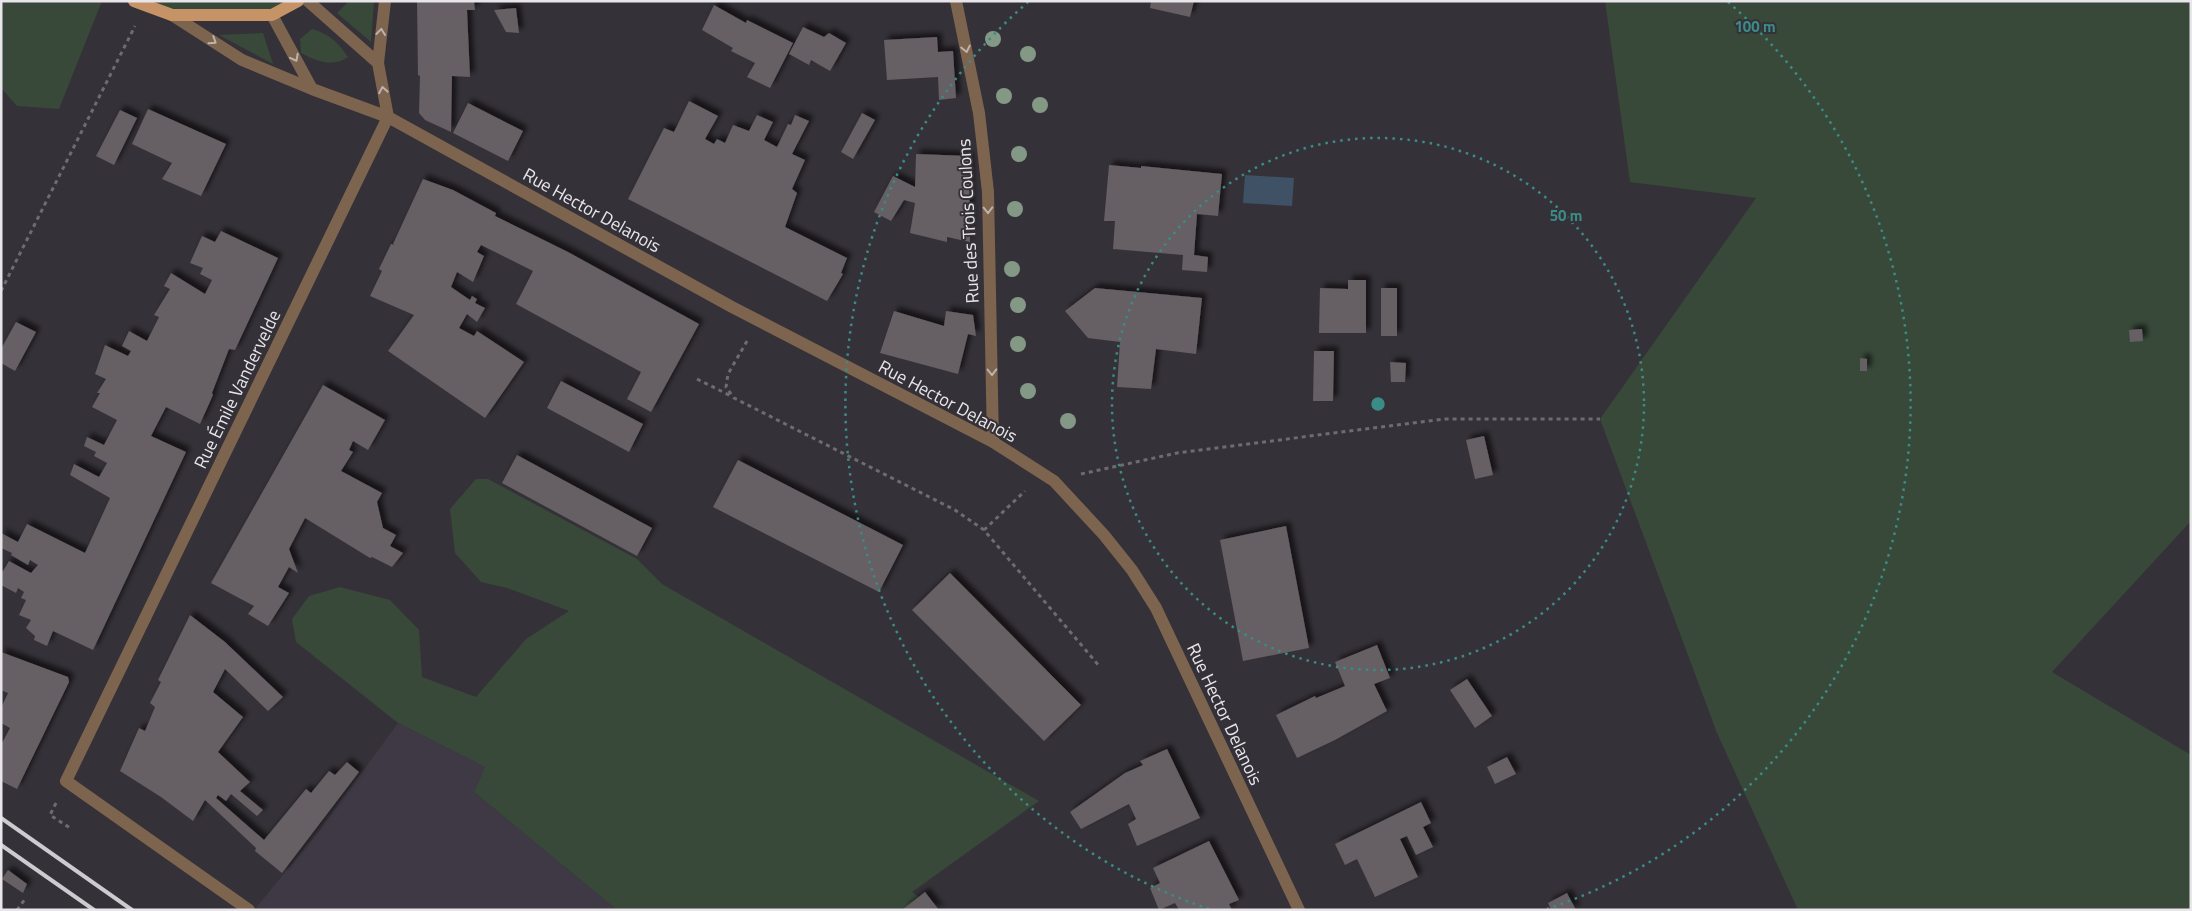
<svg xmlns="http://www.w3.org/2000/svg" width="2192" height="911" font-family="'Titillium Web',sans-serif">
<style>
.built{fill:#3f3945}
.green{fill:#384939}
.water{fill:#3f5165}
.building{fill:#665e63;filter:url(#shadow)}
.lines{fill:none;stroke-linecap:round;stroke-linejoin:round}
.path{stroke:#6e6b71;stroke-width:3;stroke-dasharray:4 4;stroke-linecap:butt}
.minor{stroke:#7d644e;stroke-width:12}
.major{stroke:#c69366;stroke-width:12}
.rail{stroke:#cdcbcf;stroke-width:4}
.tree{fill:#839986}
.oneway{stroke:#bdb2ac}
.ring{fill:none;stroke:#3a8c87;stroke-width:2.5;stroke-dasharray:2.5 5}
.labels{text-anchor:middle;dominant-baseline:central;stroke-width:4;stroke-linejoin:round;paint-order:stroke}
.street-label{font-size:18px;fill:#e8e6ea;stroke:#353138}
.centre{fill:#3a8c87;stroke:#353138;stroke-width:2.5}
.ring-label{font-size:15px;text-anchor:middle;font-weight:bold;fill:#3a8c87;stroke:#353138;stroke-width:4;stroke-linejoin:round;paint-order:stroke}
</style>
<defs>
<filter id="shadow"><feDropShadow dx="4.5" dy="-4.5" stdDeviation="2.5" flood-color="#0009"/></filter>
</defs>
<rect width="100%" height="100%" fill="#353138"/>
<path class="built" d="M398 723 485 767 474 792 617 910H254L319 831Z"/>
<path class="green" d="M1 1H102L59 109 17 106 1 88Z
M134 1H298L272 15H172Z
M349 1H374L371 42 337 13Z
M1605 1H2191V521L2052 672 2191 755V910H1798L1717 733 1600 419 1756 198 1630 182Z
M312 29C329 34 338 42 348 57 333 68 316 61 301 53L300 39Z
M263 33 273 64 219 35Z
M476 479H488L637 559 662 584 1039 801 912 892 937 910H617L474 792 485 767 398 723 296 642 292 619 309 596 340 587 390 600 419 630 422 677 476 697 526 639 569 611 507 588 481 582 455 553 450 509Z"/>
<path class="water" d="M1245 175 1294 178 1292 206 1243 203Z"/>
<path class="building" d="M417 1H474L475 10H467L470 77 452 76 451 132 425 120 419 113 420 76 418 75Z
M1151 1H1194L1190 17 1150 8Z
M714 5 746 23 747 20 793 43 770 88 747 77 755 63 731 51 733 48 702 30Z
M516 8 519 33 506 32 494 10Z
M803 27 824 37 829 33 846 43 830 71 811 60 809 65 789 54Z
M937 37 938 52 953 51 956 98 939 100 938 77 887 80 884 40Z
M689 101 718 116 705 139 714 144 717 139 725 143 733 125 749 131 757 115 773 122 764 140 777 147 788 124 791 125 795 115 809 121 792 154 805 160 792 189 797 193 785 227 847 258 841 273 843 274 827 301 628 199 664 128 674 132Z
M468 103 523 131 508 161 453 133Z
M148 109 226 144 201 196 162 179 172 163 132 144Z
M120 110 137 118 114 165 96 156Z
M862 113 875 120 853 159 841 152Z
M916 154 969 156 970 242 947 237V242L910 233 915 203 904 200 891 221 874 212 893 176 915 187Z
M1109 165 1141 168V166L1222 174 1218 216 1197 214 1194 255 1208 257 1207 272 1182 270 1183 255 1113 249 1115 221H1104Z
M423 179 453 190 496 213 495 216 568 252 699 324 651 412 627 399 641 372 516 304 533 271 481 245 477 252 484 256 473 282 457 272 451 287 470 300 472 296 477 299 475 303 485 308 477 322 467 314 459 328 474 336 477 331 524 362 485 418 388 351 414 315 370 296 382 271 379 269 391 244 395 245 393 244Z
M221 231 278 258 235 350 229 349 212 393 213 395 200 424 166 407 151 436 186 452 93 650 53 631 47 646 34 640 35 636 26 628 31 620 19 615 26 600 21 598 24 592 18 588 16 593 1 585V570L3 571 9 561 31 573 38 565 30 560 28 565 11 555 12 553 1 548V533L18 542 27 524 85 553 110 498 70 475 74 464 99 477 107 463 94 456 96 452 84 446 87 437 104 445 117 420 92 407 100 393H97L106 379 95 374 105 345 128 356 131 351 122 346 129 331 147 341 159 317 154 315 170 289 164 286 171 273 205 294 212 280 200 274 203 268 190 263 202 236 215 242Z
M1348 280H1366V333H1319L1320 288 1348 289Z
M1095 288 1202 298 1196 354 1156 349 1151 389 1117 387 1120 342 1088 338 1065 311Z
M1381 288H1397V336H1381Z
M894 311 944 326 946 311 973 315 976 336 968 334 958 374 880 353Z
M16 322 36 332 15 371 1 363V349Z
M2142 329 2143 341 2130 342 2129 330Z
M1314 351H1334L1333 401H1313Z
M1860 358 1867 359V371H1860Z
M1390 362 1406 363 1405 382H1391Z
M561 381 643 424 629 452 547 408Z
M323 385 385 420 368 450 353 441 349 450 353 452 341 471 382 493 377 502 383 528 396 535 390 546 403 553 392 567 372 557 370 558 305 518 289 549 298 573 289 567 278 587 289 593 268 626 248 614 254 606 211 583Z
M1484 436 1493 475 1475 479 1466 440Z
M517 455 652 528 637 556 502 483Z
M738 460 903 545 879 592 713 507Z
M1286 526 1309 648 1243 661 1220 540Z
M950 573 1081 705 1044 741 912 610Z
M190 615 225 642 283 697 268 711 225 669 213 692 243 717 218 752 250 782 240 791 263 810 257 816 231 794 226 801 218 795 216 798 264 840 306 789 311 793 329 771 335 775 347 762 359 772 282 873 255 851 256 848 205 800 193 821 161 797 120 771 139 728 145 731 155 707 150 703 161 682 158 680Z
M1377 645 1390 678 1374 684 1387 711 1335 740 1297 758 1276 715 1315 696 1316 698 1345 686 1335 662Z
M1 652 68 677 69 682 17 789 1 781V745L10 728 1 723V708L8 693 1 690Z
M1467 679 1492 716 1475 728 1450 690Z
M1167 749 1200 818 1137 846 1128 824 1136 819 1129 804 1081 829 1070 812 1125 773 1143 765 1140 761Z
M1507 757 1516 774 1495 784 1487 767Z
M1421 802 1431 823 1423 827 1433 847 1416 855 1407 836 1400 839 1418 877 1375 897 1357 859 1345 865 1335 844Z
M1209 841 1239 900 1229 904 1232 910H1179L1175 903 1159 910 1150 888 1160 883 1153 868Z
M8 870 27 884 23 893 2 879Z
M925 892 939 910H902Z
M1567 893 1576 910H1551L1548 903Z"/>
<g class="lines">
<path class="path" d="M1 291 135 26
M747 341 728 374 726 387 734 398 955 510 984 530 1100 667
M697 379 731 396
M1081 474 1177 453 1444 419H1600
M984 530 1025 491
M56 803 50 815 70 828
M17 910 25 899"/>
<path class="minor" d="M308 1 378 63
M956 1 979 113 988 192 993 442
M172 15 242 60 312 89
M272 15 312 89 388 117 732 307 993 442 1054 481 1104 535 1132 570 1156 608 1299 910
M249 910 66 781 388 117 378 63 385 1"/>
<path class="major" d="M134 1 172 15H272L298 1"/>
<path class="rail" d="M1 818 132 910
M1 845 94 910"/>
</g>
<g class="tree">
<circle cx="993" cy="39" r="8"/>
<circle cx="1028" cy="54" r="8"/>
<circle cx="1004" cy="96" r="8"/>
<circle cx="1040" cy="105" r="8"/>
<circle cx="1019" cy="154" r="8"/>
<circle cx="1015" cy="209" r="8"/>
<circle cx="1012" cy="269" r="8"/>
<circle cx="1018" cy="305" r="8"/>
<circle cx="1018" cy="344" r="8"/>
<circle cx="1028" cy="391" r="8"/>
<circle cx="1068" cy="421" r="8"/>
</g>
<defs><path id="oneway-chevron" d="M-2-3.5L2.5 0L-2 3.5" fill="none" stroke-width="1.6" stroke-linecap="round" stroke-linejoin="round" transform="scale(1.25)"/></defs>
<g class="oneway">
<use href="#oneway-chevron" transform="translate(381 32) rotate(-83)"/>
<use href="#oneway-chevron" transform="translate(213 41) rotate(33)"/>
<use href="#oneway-chevron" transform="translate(966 49) rotate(78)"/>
<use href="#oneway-chevron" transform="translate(295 58) rotate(62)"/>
<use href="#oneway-chevron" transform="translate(383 90) rotate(-100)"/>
<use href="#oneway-chevron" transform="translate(988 210) rotate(89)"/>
<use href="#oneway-chevron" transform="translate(992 372) rotate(89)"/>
</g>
<g class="ring">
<circle cx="1378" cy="404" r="266"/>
<path d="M1209 909A533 533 0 0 1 1028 2M1728 2A533 533 0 0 1 1547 909"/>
</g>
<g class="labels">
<g class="street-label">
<text transform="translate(592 210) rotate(29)">Rue Hector Delanois</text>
<text transform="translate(968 221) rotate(-93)">Rue des Trois Coulons</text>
<text transform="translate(237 389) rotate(-64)">Rue Émile Vandervelde</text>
<text transform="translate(948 401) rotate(28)">Rue Hector Delanois</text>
<text transform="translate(1225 714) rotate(65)">Rue Hector Delanois</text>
</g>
</g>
<circle cx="1378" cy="404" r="8" class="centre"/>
<g class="ring-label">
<text x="1755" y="32">100 m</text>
<text x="1566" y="221">50 m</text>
</g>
<rect width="2192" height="911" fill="none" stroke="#e8e6ea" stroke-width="5"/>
</svg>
